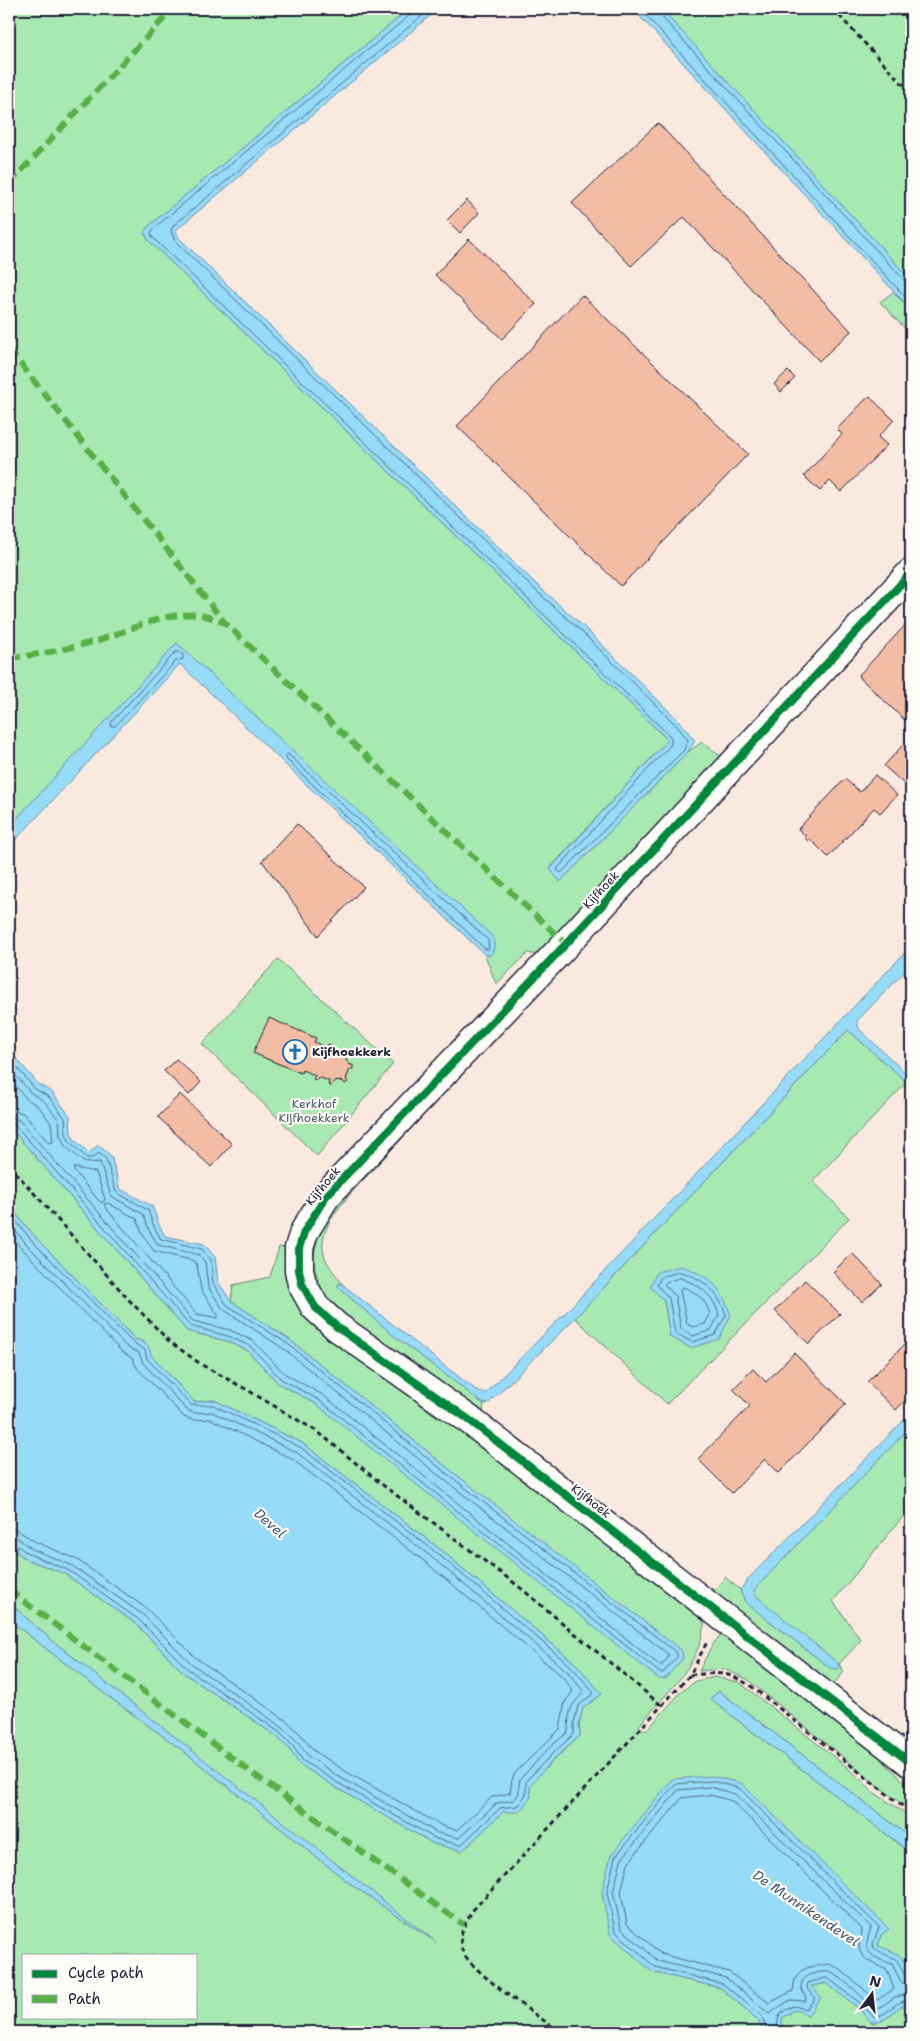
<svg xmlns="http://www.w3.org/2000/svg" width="920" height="2041" font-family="'Shantell Sans',sans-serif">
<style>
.green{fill:#a8e9b2;stroke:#658676;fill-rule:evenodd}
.water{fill:#96dbf8;stroke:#6891ac}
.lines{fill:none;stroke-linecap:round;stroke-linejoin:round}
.shore{stroke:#506c87;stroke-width:1}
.building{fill:#f3bda5;stroke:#22223b}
.street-casing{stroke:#22223b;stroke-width:31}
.path{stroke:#22223b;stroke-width:3;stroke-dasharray:5 4;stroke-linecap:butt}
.street{stroke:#fdfcf7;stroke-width:28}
.quiet{stroke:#55b146;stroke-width:6;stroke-dasharray:12 6;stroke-linecap:butt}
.cycleway-casing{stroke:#fdfcf7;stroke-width:11}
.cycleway{stroke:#00873e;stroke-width:8}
.labels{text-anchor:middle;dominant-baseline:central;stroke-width:4.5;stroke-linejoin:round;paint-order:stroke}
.street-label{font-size:12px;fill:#22223b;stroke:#fdfcf7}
.poi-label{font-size:12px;font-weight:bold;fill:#22223b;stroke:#fdfcf7;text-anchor:start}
.park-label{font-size:12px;fill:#4a5e5f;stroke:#fdfcf7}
.water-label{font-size:14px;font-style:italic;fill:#455a74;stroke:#fdfcf7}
</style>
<rect width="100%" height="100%" fill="#fae9de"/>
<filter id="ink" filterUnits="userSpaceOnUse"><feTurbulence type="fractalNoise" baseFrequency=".02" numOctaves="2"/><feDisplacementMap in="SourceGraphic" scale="10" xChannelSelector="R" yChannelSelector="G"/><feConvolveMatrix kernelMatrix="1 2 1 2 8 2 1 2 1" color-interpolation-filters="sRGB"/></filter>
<g filter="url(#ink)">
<path class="green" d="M9 9H409L150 225 144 233 149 241 668 740 550 868 560 882 688 752 702 742 722 757 538 955 528 953 496 984 485 955H490L178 644 9 827Z
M660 9H911V280Z
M893 292 911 310V335L880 302Z
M724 793 353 1191C337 1210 313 1235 327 1262 331 1270 338 1277 343 1285L339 1283 338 1287 393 1335 484 1404 482 1421 331 1306C307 1267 310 1246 332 1208Z
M278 959 393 1064 317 1156 202 1044ZM269 1019 316 1038 314 1042 327 1048 328 1044 331 1046 330 1049 341 1054 345 1053 343 1056 353 1068 350 1069 345 1083 343 1081 333 1082 331 1086 328 1085 329 1081 318 1077 314 1079 315 1075 302 1070 300 1073 253 1053Z
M848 1030 907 1082 813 1181 849 1218 667 1404 575 1318ZM664 1300 691 1348 670 1336Z
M9 1126 187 1331 227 1341 248 1351 278 1383 316 1404 444 1465 290 1340 231 1301 233 1285 270 1277 279 1247 289 1248 285 1279 303 1311 327 1335 437 1417 463 1424 705 1614C703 1666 668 1689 639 1726L646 1731 682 1691 696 1681 715 1677 739 1682 847 1767 875 1793 911 1817V1838L719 1691 710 1699 911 1853V1979L906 1964 878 1946 881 1935 888 1928 652 1972 721 1988 758 2020 763 2032H9V1620L105 1694 182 1750 349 1883 430 1938 54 1642 9 1603V1546L26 1559 65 1574 135 1623 184 1673 276 1736 290 1750 300 1764 335 1787 434 1844 462 1851C502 1813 539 1772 580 1736L579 1724 582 1708 602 1694 576 1664 436 1546 302 1443 214 1400 194 1402 151 1355 144 1342 135 1339 37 1239 9 1206ZM24 1955H196V2017H24Z
M911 1426V1507L833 1601 861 1640 839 1664 844 1672 829 1689 710 1596 725 1577 740 1590 745 1602 830 1668 755 1595 753 1590Z
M724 1630 875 1746 886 1764 911 1788V1810L879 1787 747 1679 724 1669 699 1671 711 1647Z
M827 1983 857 2007 871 2022C875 2022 880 2022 883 2020 893 2015 899 2002 911 2006V2032H783L782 2018 795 2010 811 1986Z"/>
<path class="water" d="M409 9H438L176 230 178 237 535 583 584 627 681 723 695 741 688 752 560 882 550 869 668 740 149 241 144 232 150 225Z
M633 9H661L911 280V310Z
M177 643 493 937C494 944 496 950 490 955H485L180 664 9 847V827Z
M911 946V965L857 1021 859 1029 911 1078V1086L848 1030 575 1318 489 1403 484 1404 393 1335 338 1287 339 1283 343 1285C389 1320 432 1358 479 1392L486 1393 567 1311Z
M9 1050 39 1085 52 1092 70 1116 71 1133 74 1139 89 1153 98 1145 111 1156 120 1189 152 1206 159 1225 165 1236 204 1244 215 1257 218 1282 231 1301 290 1340 444 1465 682 1651 683 1658 665 1679H659L316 1404 278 1383 248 1351 227 1341 187 1331 9 1126Z
M9 1206 37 1239 135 1339C145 1342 149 1345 151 1355L194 1402 214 1400 302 1443 436 1546 576 1664 602 1694 583 1708 579 1724 580 1736 557 1756 530 1785 531 1797 519 1812H503L462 1851 434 1844 335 1787 299 1764 290 1750 276 1736 184 1673 135 1623 65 1574 26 1559 9 1546Z
M681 1266C712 1278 719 1284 731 1315L719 1339 691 1348 670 1337 664 1300 650 1287 657 1272Z
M911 1413V1426L754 1590 755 1595 839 1664 838 1669 830 1668 745 1602 740 1590 750 1577Z
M9 1603 54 1642 436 1942 349 1883 182 1750 105 1694 9 1620Z
M719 1691 911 1838V1853L710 1699Z
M711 1776 741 1783 889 1929 881 1935 878 1946C885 1949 895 1951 900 1956 913 1969 911 1990 911 2006 899 2002 893 2015 883 2020 880 2022 875 2022 871 2022L857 2007 826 1983 811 1986 821 1997 808 2015 795 2010 782 2018 783 2032H763L758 2020 721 1988 652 1972 610 1934 602 1892 611 1855 672 1779Z"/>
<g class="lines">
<path class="shore" d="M412 9 410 15 154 228 151 234 153 238 671 737V744L558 868 557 870 561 873 684 750 688 740 677 726 581 631 532 587 175 241 171 231 173 226 430 9
M640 9 911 303
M657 9 659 14 905 281 911 283
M176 652H179L183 655V659L176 661 115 726H111V723Z
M288 754 488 940 489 949H485L286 759V756Z
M9 1058 35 1089 49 1097 65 1118 66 1134 70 1142 87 1158H92L99 1153 106 1159 116 1192 148 1210 154 1227 161 1239 202 1249 211 1260 213 1284 227 1305 288 1344 441 1469 677 1653V1657L663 1673H660L319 1400 281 1379 250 1346 228 1336 190 1326 38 1151 14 1124 9 1123
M9 1068 31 1093 44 1101 59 1120 60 1135 65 1146 85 1163 100 1162 111 1196 143 1214 149 1230 158 1245 199 1255 205 1262 208 1287 223 1309 284 1349 437 1474 668 1654V1658L662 1665H659L323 1395 285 1374 253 1341 230 1330 193 1321 19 1120 9 1116
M9 1079 26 1098 39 1107 51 1123 53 1142 49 1143 23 1113 9 1109
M74 1168 96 1172 105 1199 104 1202H100L74 1171Z
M105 1204 108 1203 137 1219 143 1235 154 1251 194 1261 197 1265 201 1290 218 1315V1318L197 1314 105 1207Z
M9 1213 34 1243 132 1342 145 1350 147 1359 191 1405H213L300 1447 433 1550 572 1667 594 1693 578 1706 574 1723V1734L553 1753 526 1781V1795L517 1806 500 1808 461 1845 436 1839 338 1783 303 1761 293 1746 279 1732 188 1669 138 1619 68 1570 29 1554 13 1543 9 1542
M9 1223 29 1247 127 1347 139 1353 143 1363 187 1410 194 1413 212 1412 296 1452 429 1555 568 1672 584 1692C569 1708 569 1709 568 1732L549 1748 521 1778 519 1783V1793L514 1800 497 1803 459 1838 438 1833 341 1778 308 1756 298 1742 283 1728 192 1664 142 1614 71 1565 32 1549 16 1537 9 1536
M9 1235 122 1352 132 1358 137 1368 184 1417 193 1420 211 1419 292 1459 424 1561 563 1677 573 1691 565 1702 560 1729 515 1773 512 1780 510 1793 492 1797 457 1830 442 1826 345 1771 313 1750 303 1737 287 1721 196 1658 146 1608 76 1559 36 1542 17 1530 9 1528
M680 1272C703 1278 719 1292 726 1315L715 1335 692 1342 675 1333 669 1298 657 1285 661 1277Z
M680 1278C700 1285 713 1294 719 1315L711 1330 693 1336 681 1329 675 1296 664 1284 666 1282Z
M683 1287C696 1292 706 1300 710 1314L705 1324 693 1327 687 1324 680 1290Z
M710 1795 732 1801 862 1929C862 1934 860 1939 859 1945 859 1961 876 1964 887 1970L894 1989 877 2000 838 1968 829 1964 809 1967 801 1971 795 1979 793 1991 769 2003 729 1972 661 1954 627 1924 621 1892 628 1863 682 1798Z
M911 1986 901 1982 892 1964C883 1960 866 1957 867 1944 867 1938 870 1932 871 1927L735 1794 710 1787 678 1790 621 1860 613 1892 621 1928 658 1961 726 1978 769 2014 790 2000 805 2001 806 1998 801 1988C801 1980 805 1976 812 1974 817 1973 823 1971 828 1972 839 1973 867 2002 876 2010L895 1997 911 1994
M767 2032 762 2016 723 1984 655 1967 615 1931 607 1892 615 1857 675 1784 711 1781 739 1788 879 1927 873 1944 874 1948C893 1963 894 1948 905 1977L911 1980
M778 2032C777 2015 778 2013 794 2006L806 2009 814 2000V1997L807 1988 808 1983 825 1978 829 1979 860 2003 874 2017C889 2016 895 1998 911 2001"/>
</g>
<path class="building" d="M658 123 851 331 819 361 684 217 631 266 572 203Z
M467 200 479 213 460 233 447 220Z
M469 239 536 304 502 339 435 275Z
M582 295 748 454 621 586 457 426Z
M788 371 795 378 781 392 774 384Z
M869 396 894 420 878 437 887 445 841 492 830 481 820 491 804 476 842 434 837 429Z
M911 619V726L858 676Z
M911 736V790L884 766Z
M875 775 897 795 880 813 874 808 828 857 810 839 808 841 804 837 806 836 798 829 845 779 860 792Z
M297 824 364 887 318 936 262 861Z
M269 1018 316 1038 314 1042 327 1048 328 1044 331 1046 330 1049 341 1054 342 1051 345 1053 343 1056 350 1065H353V1069H350L346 1079 348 1082 345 1084 343 1081 333 1082 331 1086 328 1085 329 1081 318 1077 317 1080 313 1079 315 1075 302 1070 301 1073 253 1053Z
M176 1059 201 1082 189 1095 164 1071Z
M180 1094 232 1144 211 1167 158 1117Z
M852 1253 882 1284 862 1302 833 1272Z
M805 1280 840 1314 809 1344 775 1311Z
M910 1339 911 1394 896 1410 867 1382Z
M794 1353 846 1404 779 1473 765 1459 732 1493 698 1459 750 1406 733 1389 753 1369 766 1382Z
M911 1545V1561L903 1554Z"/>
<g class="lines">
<defs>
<path id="street" d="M911 573 566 944 326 1196 304 1232 299 1248V1270L302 1284 315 1307 337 1327 468 1419 911 1763"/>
</defs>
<use href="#street" class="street-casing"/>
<path class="path" d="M833 9 911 93
M9 1165 130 1301 170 1342 202 1365 244 1388 318 1432 384 1486 517 1585 662 1706
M690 1675C719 1673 725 1670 751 1686L911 1813
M560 2032C540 2017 463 1968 461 1946 459 1932 466 1921 473 1910L690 1675 707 1642"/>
<use href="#street" class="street"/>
<path class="quiet" d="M9 184 173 9
M9 349 225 623
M9 658C39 655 67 649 96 641 130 631 162 611 200 615 208 616 217 620 225 623L566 944
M9 1590 252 1773 464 1925"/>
<defs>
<path id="cycleway" d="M911 573 566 944 326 1196 304 1232 299 1248V1270L302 1284 315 1307 337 1327 468 1419 911 1763"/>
</defs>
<use href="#cycleway" class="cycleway-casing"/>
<use href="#cycleway" class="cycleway"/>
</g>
</g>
<defs>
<symbol id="church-ring" viewBox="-11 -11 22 22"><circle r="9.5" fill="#fdfcf7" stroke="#1f6fb2" stroke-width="1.5"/><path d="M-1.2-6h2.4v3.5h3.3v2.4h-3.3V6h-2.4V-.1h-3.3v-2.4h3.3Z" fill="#1f6fb2"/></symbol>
</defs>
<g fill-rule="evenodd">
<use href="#church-ring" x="281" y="1038" width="28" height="28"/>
</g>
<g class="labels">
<g class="street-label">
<text transform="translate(601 890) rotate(-47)">Kijfhoek</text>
<text transform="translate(323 1186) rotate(-50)">Kijfhoek</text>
<text transform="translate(591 1501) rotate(38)">Kijfhoek</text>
</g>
<g class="poi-label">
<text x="312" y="1052">Kijfhoekkerk</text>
</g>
<g class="park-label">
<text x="314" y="1104">Kerkhof<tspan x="314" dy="14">Kijfhoekkerk</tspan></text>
</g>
<g class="water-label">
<text transform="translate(270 1523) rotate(41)">Devel</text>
<text transform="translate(806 1908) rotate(34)">De Munnikendevel</text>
</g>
</g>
<rect width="920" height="2041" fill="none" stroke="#fdfcf7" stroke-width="30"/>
<rect x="15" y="15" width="890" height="2011" fill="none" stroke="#22223b" stroke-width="2" filter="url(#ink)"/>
<rect x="22" y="1954" width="175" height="65" fill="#fdfcf7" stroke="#a5a5ac"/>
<rect x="32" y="1970" width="25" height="8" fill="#00873e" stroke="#a5a5ac"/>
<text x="68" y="1978" font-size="15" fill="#22223b">Cycle path</text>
<rect x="32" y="1995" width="25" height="8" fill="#55b146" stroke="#a5a5ac"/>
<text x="68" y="2004" font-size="15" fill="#22223b">Path</text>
<g transform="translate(872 1994) rotate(15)" stroke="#fdfcf7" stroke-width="4" paint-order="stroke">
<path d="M0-4L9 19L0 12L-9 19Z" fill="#22223b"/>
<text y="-8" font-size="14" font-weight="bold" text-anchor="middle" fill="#22223b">N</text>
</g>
</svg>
